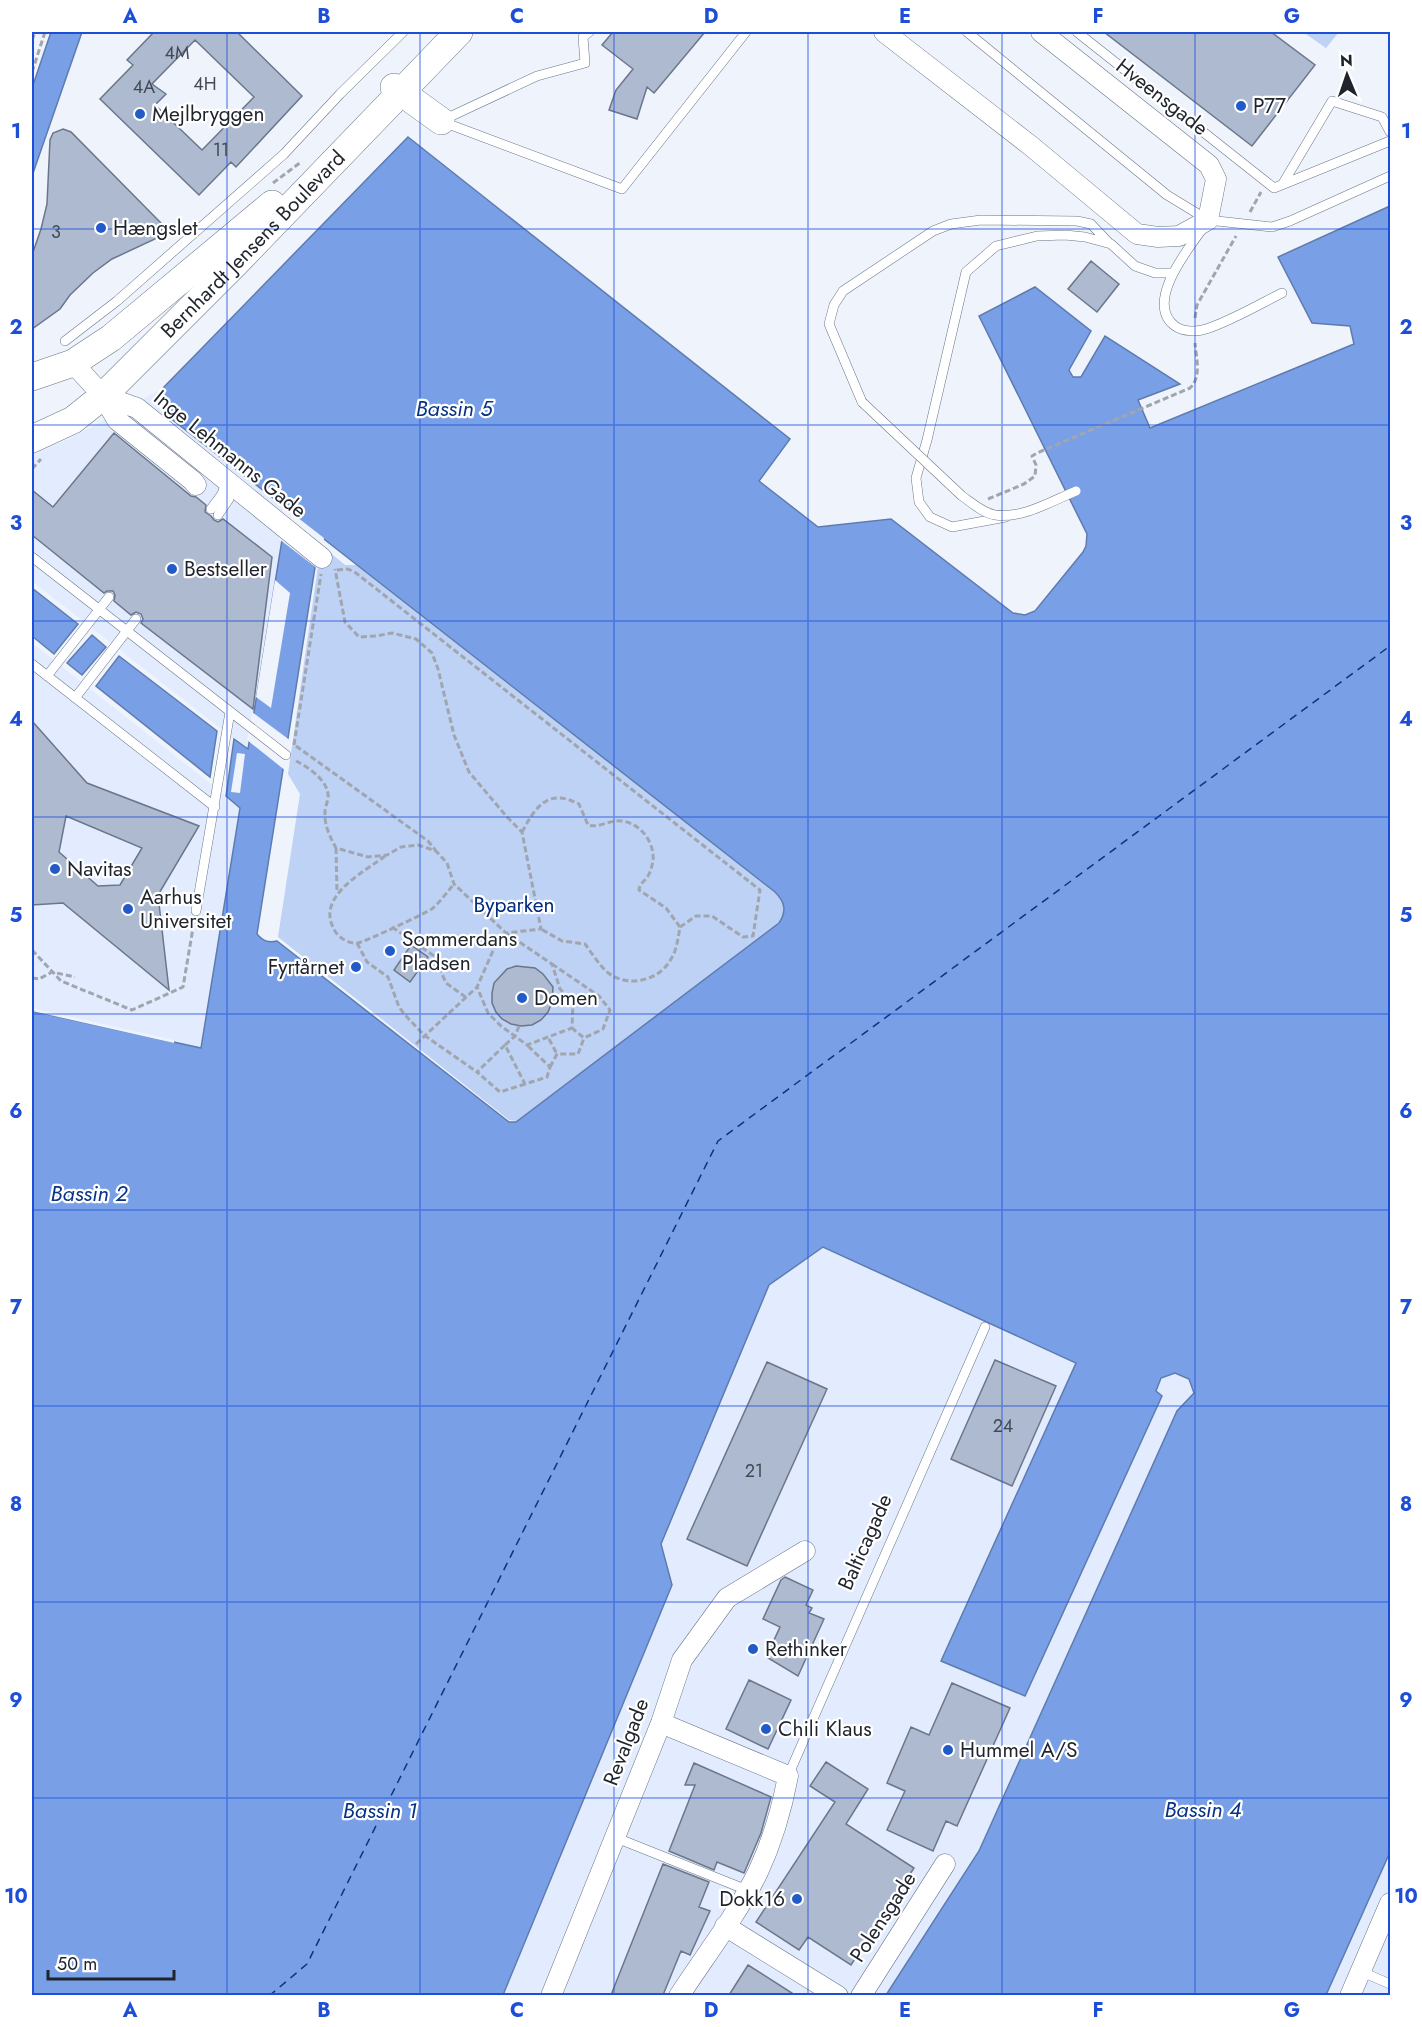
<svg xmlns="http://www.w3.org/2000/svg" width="1422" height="2027" font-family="Jost,sans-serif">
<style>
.built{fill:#e2ecfe}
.green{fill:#bed2f5}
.water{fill:#79a0e7;stroke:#5e7baf;stroke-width:1.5;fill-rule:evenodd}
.pier{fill:#eef3fc}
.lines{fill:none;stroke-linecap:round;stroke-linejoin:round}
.ferry{stroke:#093384;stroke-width:1.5;stroke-dasharray:8 6;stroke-linecap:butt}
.building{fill:#aebad0;stroke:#6b768a;stroke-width:1.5;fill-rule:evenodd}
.lane-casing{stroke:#6a7689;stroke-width:10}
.street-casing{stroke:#6a7689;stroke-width:21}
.secondary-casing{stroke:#6a7689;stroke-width:28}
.path{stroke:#a0a5ae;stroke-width:3;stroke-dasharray:6 3;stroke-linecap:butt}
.lane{stroke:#fff;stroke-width:9}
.street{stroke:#fff;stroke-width:20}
.secondary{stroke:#fff;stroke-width:27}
.lane-bridge-casing{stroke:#6a7689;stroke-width:10;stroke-linecap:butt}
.lane-bridge{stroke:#fff;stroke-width:9}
.grid{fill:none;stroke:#1d4ed8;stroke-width:1.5;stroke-opacity:0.55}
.poi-dot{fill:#225ac7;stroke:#fff;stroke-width:2}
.labels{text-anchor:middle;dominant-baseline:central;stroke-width:4.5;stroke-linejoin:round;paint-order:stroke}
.number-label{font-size:18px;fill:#434a55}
.street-label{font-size:21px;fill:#1f242c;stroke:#fff}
.poi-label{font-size:21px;fill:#1f242c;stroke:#fff;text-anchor:start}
.park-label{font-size:21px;fill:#022b7b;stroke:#fff}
.water-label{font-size:22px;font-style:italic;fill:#093384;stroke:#fff}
.neatline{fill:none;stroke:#1d4ed8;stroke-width:2}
.grid-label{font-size:20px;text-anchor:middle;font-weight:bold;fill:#1d4ed8}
</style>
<rect width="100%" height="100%" fill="#eef3fc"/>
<path class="built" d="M162 389 164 413 287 509 248 750 32 581V454L69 439Z
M32 643 240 807 201 1048 32 1011Z
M823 1247 1077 1363 942 1661 1025 1696 1161 1396 1156 1391 1162 1378 1175 1373 1189 1379 1194 1393 1186 1408 1177 1411 979 1851 888 1995 503 1996 672 1586 661 1544 769 1285Z
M1390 1852V1995H1326Z"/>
<path class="green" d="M1303 32H1339L1326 48Z
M321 545 345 565H357L772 890C783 900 788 909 779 923L517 1121 509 1120 278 937 300 794 288 774Z"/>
<path class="water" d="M51 32H82L32 176V88Z
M408 137 790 439 759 481 818 527 891 519 1013 613 1025 615 1035 611 1083 552 1086 546 1087 534 979 316 1035 287 1091 331 1069 370 1073 377H1081L1105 336 1180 384 1138 400 1150 428 1354 344 1350 326 1312 323 1278 257 1390 206V1852L1326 1995H886L979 1851 1177 1411 1194 1393 1189 1379 1175 1373 1161 1378 1156 1391 1162 1396 1025 1696 941 1661 1076 1363 823 1247 769 1285 661 1544 672 1585 503 1995H32V1011L201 1048 240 808 226 796 234 739 248 749 287 509 164 413 162 389ZM320 536 775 892C785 902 787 911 779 923L516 1122H509L277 941C268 943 263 941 257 934Z
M32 588 78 624 54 654 32 636Z
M92 635 106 647 82 675 67 663Z
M119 656 217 731 210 777 96 686Z"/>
<path class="pier" d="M284 507 324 538 318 569 279 539Z
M275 580 290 593 271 708 256 697Z
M252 712 291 741 286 771 247 740Z
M237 753 245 754 240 793 231 792Z
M32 1008 174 1040V1043L32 1011Z"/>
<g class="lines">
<path class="ferry" d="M269 1996 307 1964 718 1141 1390 646"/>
</g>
<path class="building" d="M154 32H237L302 96 236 167 231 162 199 195 100 99 133 65 127 60ZM195 40 254 97 202 150 155 105 166 94 152 84Z
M613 32H705L654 93 647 87 637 119 609 110 616 90 633 69 602 45Z
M1104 32H1271L1315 65 1252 146Z
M63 129 71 132 157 219 161 223V231L155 239 112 259 93 273 70 295 60 309 32 329V255L41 229 47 204 50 140 53 133Z
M1091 261 1119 284 1097 312 1068 289Z
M114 433 191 496 196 497 206 505 205 512 211 516 214 520 218 522 223 519 272 557 253 709 141 623 143 619 141 614 136 612 131 615 114 601 115 595 113 591H107L104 593 32 535V490L53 507Z
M32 721 87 783 199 826 158 895 169 990 63 903 32 905ZM66 816 142 848 120 885 98 886 59 852Z
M411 945 428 957 410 982 394 970Z
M516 966 535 968 543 974 553 987 552 1002 548 1012 541 1020 532 1025 521 1026 511 1024 502 1019 496 1012 492 1003V993L494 983 507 969Z
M995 1360 1056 1386 1012 1486 951 1459Z
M767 1362 827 1389 747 1566 687 1539Z
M785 1577 813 1590 806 1605 812 1608 809 1613 824 1619 798 1676 768 1658 770 1654 768 1653 780 1627 763 1619 781 1580Z
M749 1680 791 1700 768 1749 726 1729Z
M952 1683 1010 1708 957 1826 946 1821 933 1851 887 1830 905 1791 887 1783 911 1727 929 1735Z
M826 1762 868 1789 846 1824 914 1868 851 1965 808 1937 799 1950 756 1922 835 1802 810 1786Z
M694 1763 771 1797 761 1833 744 1873 717 1862 714 1870 669 1851 695 1785H685Z
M663 1864 709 1882 699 1907 710 1911 690 1955 681 1951 663 1995H611Z
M748 1965 795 1995H729Z"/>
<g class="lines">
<defs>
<path id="lane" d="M967 32 1167 195 1208 220 1272 227 1290 221 1390 176
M1077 32 1274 188 1390 141
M443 120 537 76 585 63 583 37 589 32
M443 122 622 189 746 32
M1282 185 1332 101 1382 117 1390 132
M1203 228C1188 249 1144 303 1175 326 1183 332 1197 332 1206 329 1229 322 1260 304 1282 293
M65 341 117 301 284 154 340 94 403 32
M862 402 829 324 834 305 843 291 933 231 951 224 981 220 1077 221 1091 224 1109 243
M211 509 222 494 226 481
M218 515 229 499 228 485
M1006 517 952 527 930 517 919 502 916 478 927 440 966 272 996 246 1037 236 1065 235 1085 237 1111 244 1135 266 1155 273H1172
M32 557 286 755
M32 664 215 807
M47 676 109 597
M75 698 136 619
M196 911 230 712
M788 1776 985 1327
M614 1837 747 1890
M1360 1971 1390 1984"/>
<path id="street" d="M884 32 1031 146 1137 234 1158 237 1179 236 1208 220 1216 179 1209 165 1041 32
M73 363 103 396 117 420 193 481 196 485
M103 396 137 408 322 558
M661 1723 788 1776C782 1808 772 1842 758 1872 737 1915 705 1956 679 1996
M725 1926 838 1996
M551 1996 661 1723 682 1660 727 1598 805 1551
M861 1996 945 1864
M1350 1996 1390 1903"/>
<g id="secondary">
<path d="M394 87 441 121"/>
<path d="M32 377 73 363 111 338 272 204"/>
<path id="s1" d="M32 439 73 420 103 396 236 263 459 32"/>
</g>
</defs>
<use href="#lane" class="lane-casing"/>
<use href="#street" class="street-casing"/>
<use href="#secondary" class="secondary-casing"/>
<path class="path" d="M32 40 35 32
M32 72 45 32
M273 183 301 162
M1250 212 1261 192
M1195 318 1197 305 1236 236
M32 469 41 459
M988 499 1024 484 1035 476 1036 465 1032 456 1037 453 1190 388C1202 377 1196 357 1195 343
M337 570 348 569 356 573 760 890 753 936 743 937 712 916H696L680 927C678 938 677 950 671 959 659 982 624 989 605 970 598 963 591 952 585 944L562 941 541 929
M294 745 321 574
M296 746 428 841 436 851
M296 761C308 767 326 779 328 794 329 800 325 806 325 812 324 825 330 837 336 848L368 857 387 855 401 847 418 845 436 851 447 863 454 884 506 933 541 929 522 832 507 817 469 772 454 735 438 669 432 653 416 639 392 633 376 636 359 637 345 622 335 569
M522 832C536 806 548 788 579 804L588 825C597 828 606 822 616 821 637 819 655 840 653 861 652 865 651 871 649 874 646 881 640 882 639 890L666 908 680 927
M336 848 337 893
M385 856C363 873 314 897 335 931 339 938 349 944 358 943 364 942 429 912 433 908 441 901 447 892 454 884
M392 927 434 956 446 983 467 998
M357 943 367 962 388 977 399 1007 405 1015 424 1035 477 1072
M32 950 61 981 132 1010 183 987 194 922
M552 964 599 996 610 1010 603 1029 584 1038
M32 978 39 979 52 972 75 977
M519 1026 515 1036 505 1045 525 1084 547 1077 550 1067 528 1046
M549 1039 557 1054
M416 1044 477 987 496 944 506 933 552 964 560 989 573 1002 572 1028 527 1045 501 1026 488 1013 477 987
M505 1045 477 1072 500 1092 525 1084
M550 1067 557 1054H578L584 1038 572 1028"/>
<use href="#lane" class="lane"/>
<use href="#street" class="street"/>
<use href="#secondary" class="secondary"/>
<defs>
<path id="lane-bridge" d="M862 402 962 496C972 503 983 513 995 515 1022 519 1052 501 1076 491"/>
</defs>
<use href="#lane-bridge" class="lane-bridge-casing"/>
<use href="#lane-bridge" class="lane-bridge"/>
</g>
<path class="grid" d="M227 32V1996M420 32V1996M614 32V1996M808 32V1996M1002 32V1996M1195 32V1996M32 229H1390M32 425H1390M32 621H1390M32 817H1390M32 1014H1390M32 1210H1390M32 1406H1390M32 1602H1390M32 1798H1390"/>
<g class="poi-dot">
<circle cx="1241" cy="106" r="6"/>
<circle cx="140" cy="114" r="6"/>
<circle cx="101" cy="228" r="6"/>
<circle cx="172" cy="569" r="6"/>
<circle cx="55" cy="869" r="6"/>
<circle cx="128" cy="909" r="6"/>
<circle cx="390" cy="951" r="6"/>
<circle cx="356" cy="967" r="6"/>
<circle cx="522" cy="998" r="6"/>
<circle cx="753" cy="1649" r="6"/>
<circle cx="766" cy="1729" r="6"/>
<circle cx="948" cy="1750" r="6"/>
<circle cx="797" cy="1899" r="6"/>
</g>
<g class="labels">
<g class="number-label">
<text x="177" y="53">4M</text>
<text x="205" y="84">4H</text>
<text x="144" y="87">4A</text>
<text x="221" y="150">11</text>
<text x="56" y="232">3</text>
<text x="1003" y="1426">24</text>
<text x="754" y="1471">21</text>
</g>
<g class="street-label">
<text transform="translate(1162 97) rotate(38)">Hveensgade</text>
<text stroke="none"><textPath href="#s1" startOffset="297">Bernhardt Jensens Boulevard</textPath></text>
<text transform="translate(230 454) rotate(39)">Inge Lehmanns Gade</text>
<text transform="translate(865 1542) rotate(-66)">Balticagade</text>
<text transform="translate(626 1742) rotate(-69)">Revalgade</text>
<text transform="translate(883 1917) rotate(-57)">Polensgade</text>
</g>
<g class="poi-label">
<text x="1253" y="106">P77</text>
<text x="152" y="114">Mejlbryggen</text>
<text x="113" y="228">Hængslet</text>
<text x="184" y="569">Bestseller</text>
<text x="67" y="869">Navitas</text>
<text x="140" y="897">Aarhus<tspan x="140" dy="24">Universitet</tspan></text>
<text x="402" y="939">Sommerdans<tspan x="402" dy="24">Pladsen</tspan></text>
<text x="344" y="967" text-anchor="end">Fyrtårnet</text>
<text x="534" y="998">Domen</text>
<text x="765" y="1649">Rethinker</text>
<text x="778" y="1729">Chili Klaus</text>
<text x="960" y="1750">Hummel A/S</text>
<text x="785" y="1899" text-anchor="end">Dokk16</text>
</g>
<g class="park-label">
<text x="514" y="905">Byparken</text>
</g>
<g class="water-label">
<text x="454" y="408">Bassin 5</text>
<text x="89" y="1193">Bassin 2</text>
<text x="1203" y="1809">Bassin 4</text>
<text x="380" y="1810">Bassin 1</text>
</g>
</g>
<rect width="1422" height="2027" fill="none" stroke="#ffffff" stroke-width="66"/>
<g transform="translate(1347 75) rotate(358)" stroke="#ffffff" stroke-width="4.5" paint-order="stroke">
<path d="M0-4.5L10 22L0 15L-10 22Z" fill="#1f242c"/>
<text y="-9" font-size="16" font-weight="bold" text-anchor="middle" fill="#1f242c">N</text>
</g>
<path d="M48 1970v9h126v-9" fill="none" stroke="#1f242c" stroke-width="3"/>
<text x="57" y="1970" font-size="18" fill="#1f242c" stroke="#ffffff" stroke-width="4.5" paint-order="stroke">50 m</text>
<rect x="33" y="33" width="1356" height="1961" class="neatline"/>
<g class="grid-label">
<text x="130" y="23">A</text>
<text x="324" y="23">B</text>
<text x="517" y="23">C</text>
<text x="711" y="23">D</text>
<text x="905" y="23">E</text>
<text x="1098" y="23">F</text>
<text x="1292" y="23">G</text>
<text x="16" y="138">1</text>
<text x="1406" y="138">1</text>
<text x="16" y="334">2</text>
<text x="1406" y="334">2</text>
<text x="16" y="530">3</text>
<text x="1406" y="530">3</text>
<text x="16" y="726">4</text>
<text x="1406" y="726">4</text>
<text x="16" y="922">5</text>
<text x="1406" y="922">5</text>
<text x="16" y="1118">6</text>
<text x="1406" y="1118">6</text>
<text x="16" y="1314">7</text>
<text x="1406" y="1314">7</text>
<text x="16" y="1511">8</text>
<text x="1406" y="1511">8</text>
<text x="16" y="1707">9</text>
<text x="1406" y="1707">9</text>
<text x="16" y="1903">10</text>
<text x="1406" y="1903">10</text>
<text x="130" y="2017">A</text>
<text x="324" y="2017">B</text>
<text x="517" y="2017">C</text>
<text x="711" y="2017">D</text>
<text x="905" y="2017">E</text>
<text x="1098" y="2017">F</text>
<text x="1292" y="2017">G</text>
</g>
</svg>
